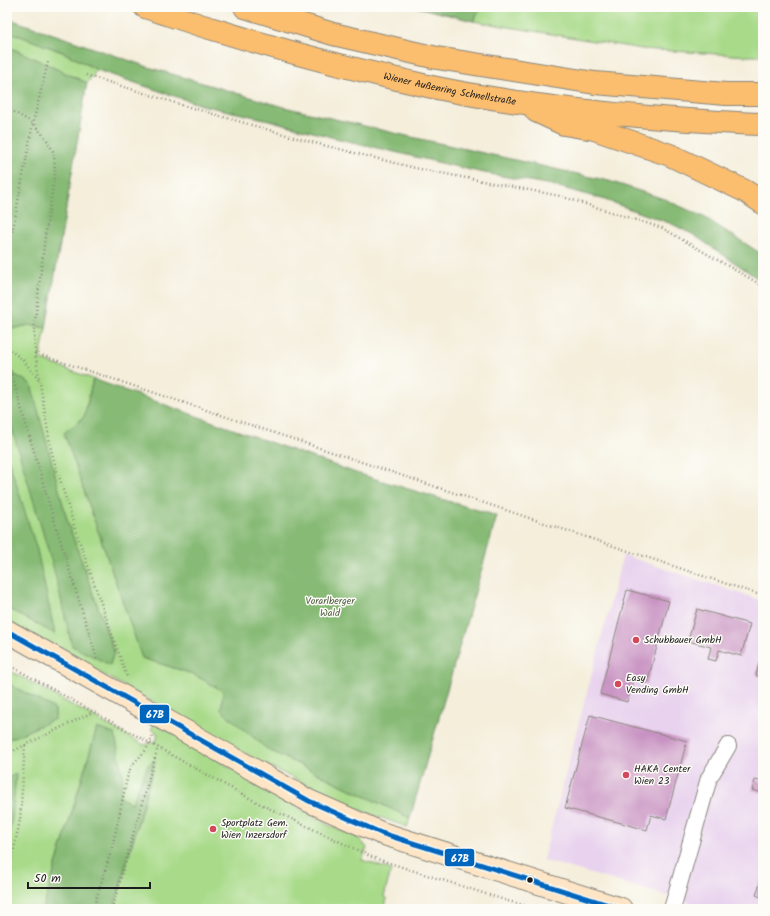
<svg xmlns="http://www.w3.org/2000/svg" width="770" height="916" font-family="Kalam,sans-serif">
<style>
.built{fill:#e8d2ee}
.green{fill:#a8da89;stroke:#627b52}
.forest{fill:#86ba75;stroke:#516b48}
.building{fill:#c892c2}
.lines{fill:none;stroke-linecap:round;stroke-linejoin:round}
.minor-casing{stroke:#88857c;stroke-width:18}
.secondary-casing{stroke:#88857c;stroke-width:24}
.motorway-casing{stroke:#88857c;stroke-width:24}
.path{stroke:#88857c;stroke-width:2.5;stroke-dasharray:1 3;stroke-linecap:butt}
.minor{stroke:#fff;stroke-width:16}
.secondary{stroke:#fde5c5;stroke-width:22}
.motorway{stroke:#fbbd6e;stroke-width:22}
.bus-1-casing{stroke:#fdfcf7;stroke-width:8}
.bus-1{stroke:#0065bd;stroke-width:5}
.poi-dot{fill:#d1495b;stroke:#fdfcf7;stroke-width:1.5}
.bus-dot{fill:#1c1c1c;stroke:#fdfcf7;stroke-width:1.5}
.labels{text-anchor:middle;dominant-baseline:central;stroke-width:3;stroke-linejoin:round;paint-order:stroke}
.street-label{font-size:10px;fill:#1c1c1c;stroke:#fdfcf7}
.park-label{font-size:10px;fill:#4d5e42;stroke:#fdfcf7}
.poi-label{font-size:10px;fill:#1c1c1c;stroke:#fdfcf7;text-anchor:start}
.line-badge{stroke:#fdfcf7;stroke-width:1.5}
.badge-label{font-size:11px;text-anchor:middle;font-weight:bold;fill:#fff}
</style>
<rect width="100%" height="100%" fill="#fdfcf7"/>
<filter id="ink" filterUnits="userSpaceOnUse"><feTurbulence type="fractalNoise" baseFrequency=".025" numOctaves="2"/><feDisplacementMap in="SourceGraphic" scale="8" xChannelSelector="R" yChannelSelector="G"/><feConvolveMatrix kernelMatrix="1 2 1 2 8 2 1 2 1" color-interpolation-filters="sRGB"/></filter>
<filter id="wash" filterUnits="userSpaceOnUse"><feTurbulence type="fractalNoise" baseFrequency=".012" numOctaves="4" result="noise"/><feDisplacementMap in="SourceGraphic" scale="16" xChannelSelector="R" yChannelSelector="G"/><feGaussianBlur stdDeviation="0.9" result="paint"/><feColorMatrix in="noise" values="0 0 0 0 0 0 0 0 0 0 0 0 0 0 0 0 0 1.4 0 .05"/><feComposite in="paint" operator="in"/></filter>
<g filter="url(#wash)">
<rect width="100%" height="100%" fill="#f4eedb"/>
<path class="built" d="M623 555 763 601V909H712L543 860Z"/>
<path class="green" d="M482 7H763V56H748L642 49 473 21Z
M7 31 65 53 97 70 87 83 7 46Z
M29 325 46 328 40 359 93 379 84 417 142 658 193 674 224 691 267 749 410 818 407 827 354 808 264 764 7 621V330Z
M7 669 144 745 156 741 158 734 151 729 155 723 330 826 359 838 367 848 362 860 391 870 384 897 387 899 384 909H114L155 761 147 766 132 803 120 798 123 776 97 728 43 909H7V740L55 718V709L7 683Z"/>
<path class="forest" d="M417 7H482L473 21Z
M7 18 148 67 284 107 407 136 609 181 664 199 704 217 763 255V282L694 235 672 224 602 199 552 185 479 172 331 137 269 120 201 105 97 70 65 53 7 31Z
M7 46 87 83 46 328 29 325 7 330Z
M7 370 31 384 68 523 114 652 110 665 72 646 54 570 7 412Z
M93 379 356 473 497 516 410 818 267 749 221 710 223 691 193 674 142 658 64 433 84 417Z
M7 454 37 550 55 634 7 608Z
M7 683 55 709V719L7 740Z
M97 728 115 734 123 776 120 798 132 803 147 766 155 760 114 909H43Z
M16 774 12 819 7 843V778Z"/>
<g id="blocks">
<path class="building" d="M627 590 669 601 647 684 633 680 627 702 600 694Z
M697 609 750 624 741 656 719 650 716 661 708 659 711 647 688 641Z
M762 651H763V678L756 675Z
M590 715 687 741 666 819 651 815 647 830 565 808Z
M755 780 763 782V793L752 790Z
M763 874V898L756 895Z"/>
</g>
</g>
<g filter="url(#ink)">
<use href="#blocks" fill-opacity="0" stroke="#88857c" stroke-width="1"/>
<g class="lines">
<defs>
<path id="minor" d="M672 909 709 778 728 746"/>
<path id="secondary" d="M7 631 309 801 381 833 621 909"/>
<g id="motorway">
<path id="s1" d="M145 7C239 39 335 66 432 87 504 102 577 111 649 117 687 120 725 123 763 124"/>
<path d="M245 7 333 34 437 58 595 83 726 94H763"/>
<path d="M536 111 564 124 594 129 670 155 745 191 763 203"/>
</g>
</defs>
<use href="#minor" class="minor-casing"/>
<use href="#secondary" class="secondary-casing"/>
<use href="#motorway" class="motorway-casing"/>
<path class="path" d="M86 75 182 105 311 142 415 168 560 196 662 228 763 286
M7 108 33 123 47 140 54 153 55 172 45 237 34 329 35 353 51 450 75 529 127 677
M7 259 33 123 48 62
M7 348 22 359 39 380
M35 353 763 596
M7 359 51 510 97 659
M7 664 260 804 374 858 508 901 540 909
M7 754 93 712
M7 881 20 820 25 745
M93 909 112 848 128 774 132 765 146 750 153 736 151 735
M112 909 158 747"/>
<use href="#minor" class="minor"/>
<use href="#secondary" class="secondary"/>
<use href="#motorway" class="motorway"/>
<defs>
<path id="bus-1" d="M7 631 309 801 381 833 621 909"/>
</defs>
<use href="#bus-1" class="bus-1-casing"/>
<use href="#bus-1" class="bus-1"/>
</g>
</g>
<g class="poi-dot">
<circle cx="636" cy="640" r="4"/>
<circle cx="618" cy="684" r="4"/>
<circle cx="626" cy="775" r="4"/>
<circle cx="213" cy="829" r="4"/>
</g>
<circle class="bus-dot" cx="530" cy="880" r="3.5"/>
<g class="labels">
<g class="street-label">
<text stroke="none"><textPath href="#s1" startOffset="316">Wiener Außenring Schnellstraße</textPath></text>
</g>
<g class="park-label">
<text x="330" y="601">Vorarlberger<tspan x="330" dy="12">Wald</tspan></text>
</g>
<g class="poi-label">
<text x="644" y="640">Schubbauer GmbH</text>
<text x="626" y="678">Easy<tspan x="626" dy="12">Vending GmbH</tspan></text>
<text x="634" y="769">HAKA Center<tspan x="634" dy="12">Wien 23</tspan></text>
<text x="221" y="823">Sportplatz Gem.<tspan x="221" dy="12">Wien Inzersdorf</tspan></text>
</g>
</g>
<g class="line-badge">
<rect x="139" y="704" width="31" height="20" rx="4" fill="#0065bd"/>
<rect x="444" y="848" width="31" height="19" rx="4" fill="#0065bd"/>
</g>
<g class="badge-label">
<text x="155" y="718">67B</text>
<text x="460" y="862">67B</text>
</g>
<rect width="770" height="916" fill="none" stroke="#fdfcf7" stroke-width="24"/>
<path d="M28 882v6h122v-6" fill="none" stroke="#1c1c1c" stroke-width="2"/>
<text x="34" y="882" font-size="12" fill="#1c1c1c" stroke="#fdfcf7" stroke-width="3" paint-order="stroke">50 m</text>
</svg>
